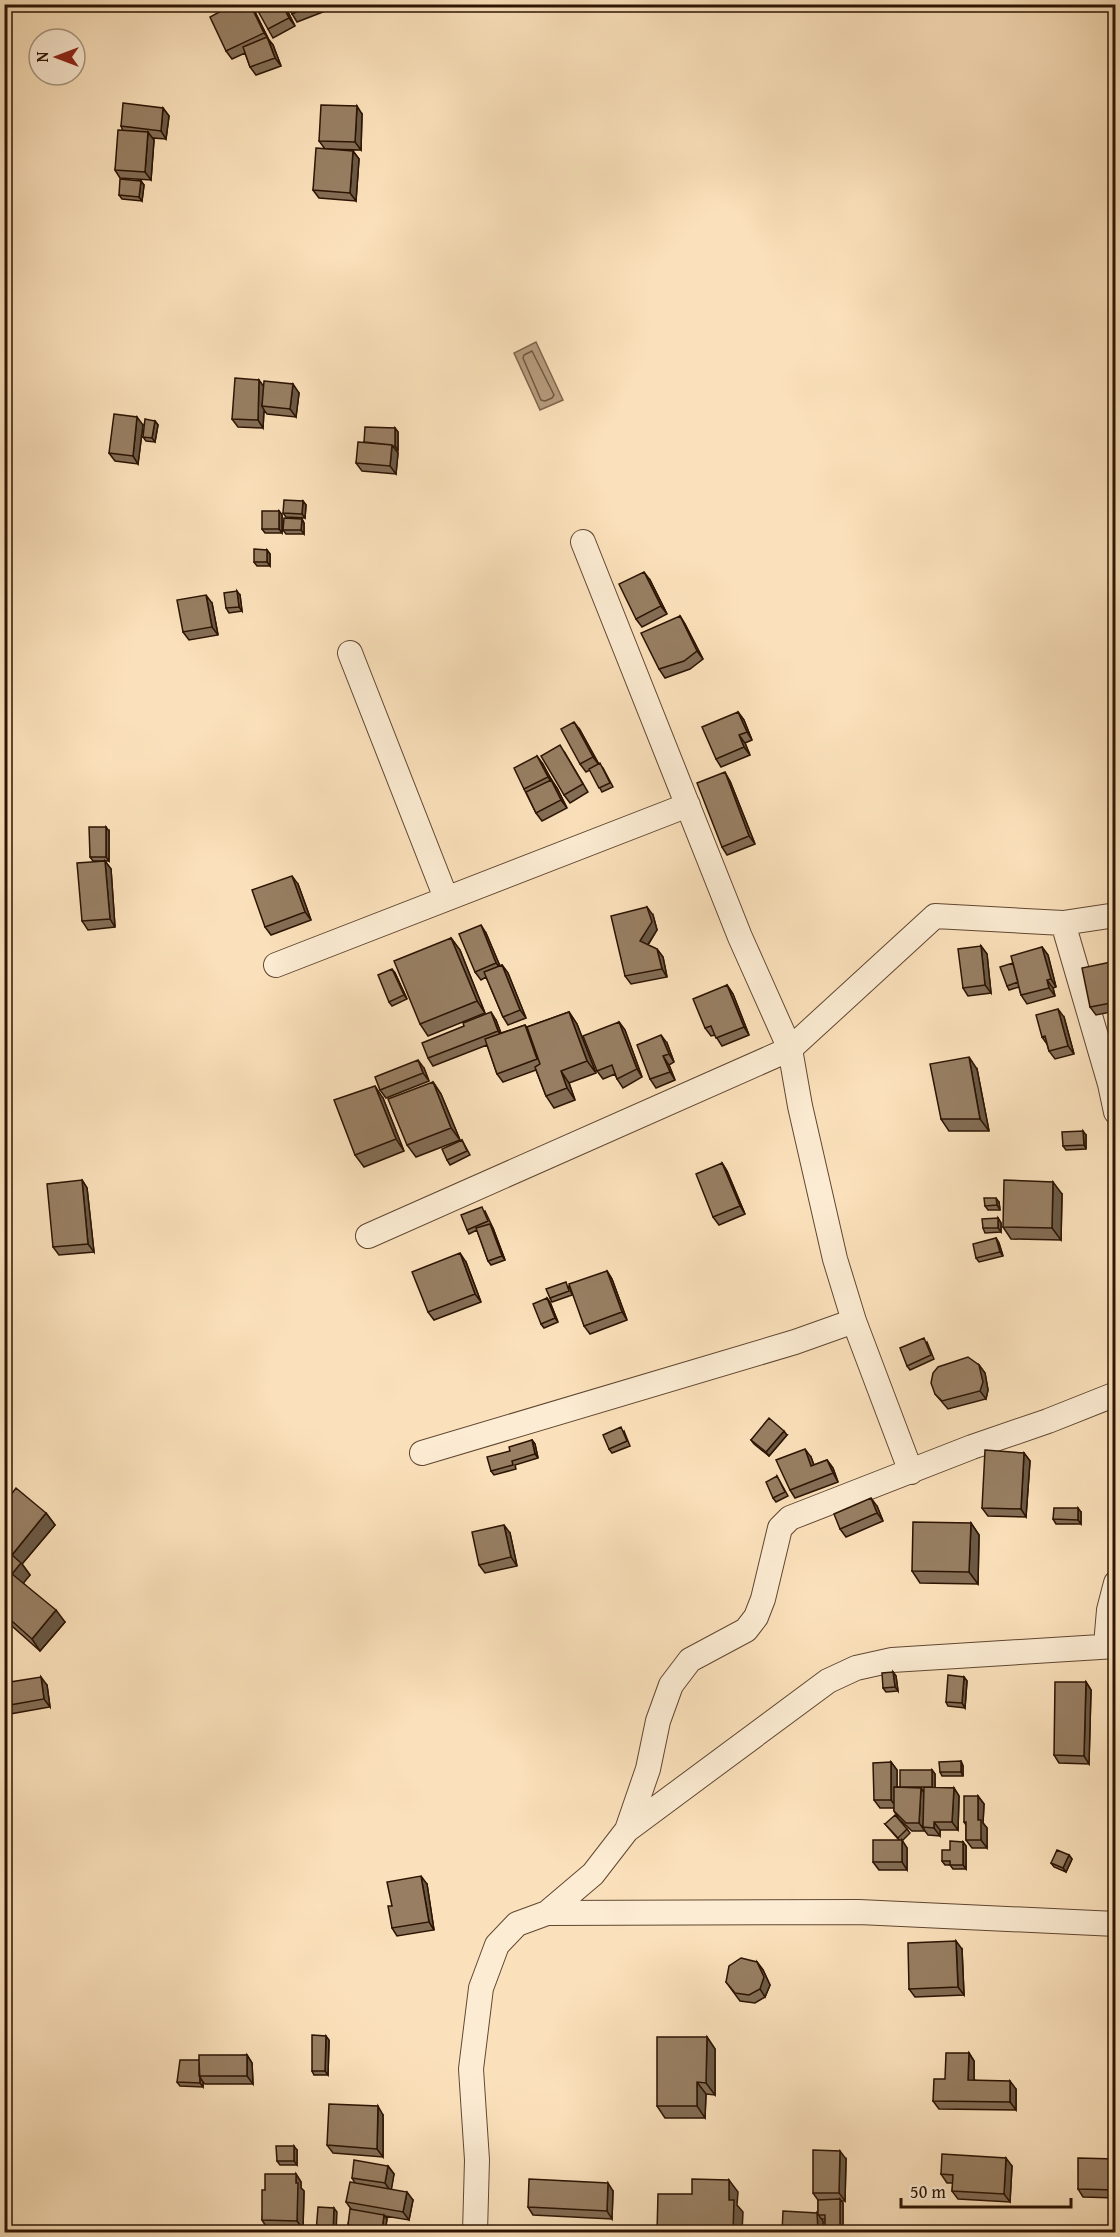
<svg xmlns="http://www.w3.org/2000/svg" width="1120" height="2237" font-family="'Gentium Book Plus',serif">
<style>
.water{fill:#b59b7c;stroke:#7e654c;stroke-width:1.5}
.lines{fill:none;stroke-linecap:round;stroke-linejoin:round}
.shore{stroke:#705840;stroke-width:1.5}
.street-casing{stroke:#604731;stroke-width:26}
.street{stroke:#fcecd3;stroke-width:24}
.wall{fill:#836d55;stroke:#2c1403;stroke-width:1.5}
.shaded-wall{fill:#6a5945;stroke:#2c1403;stroke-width:1.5}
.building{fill:#987f63;stroke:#2c1403;stroke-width:1.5}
</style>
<rect width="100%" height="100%" fill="#fbe1bb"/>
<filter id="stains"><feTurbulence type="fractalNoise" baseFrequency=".00333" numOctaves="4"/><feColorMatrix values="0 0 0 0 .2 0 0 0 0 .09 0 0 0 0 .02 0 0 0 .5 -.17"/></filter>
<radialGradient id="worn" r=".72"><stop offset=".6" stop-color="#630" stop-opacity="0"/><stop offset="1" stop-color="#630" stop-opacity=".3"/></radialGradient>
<path class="water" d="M536 342 563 400 540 410 514 353Z"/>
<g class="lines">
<path class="shore" d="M532 351 554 395 552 398 545 401 541 400 523 358 524 355Z"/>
<defs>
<path id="street" d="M583 542 740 937 790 1049 800 1106 835 1259 854 1321 911 1472
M350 653 446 898
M1063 923 1110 1084 1116 1112
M276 965 688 805
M368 1236 790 1049 935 916 1063 923 1116 915
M422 1453 795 1342 854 1321
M1106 1645 1109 1610 1116 1583
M627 1830 648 1769 658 1721 671 1685 690 1660 746 1630 756 1617 763 1599 780 1528 790 1518 972 1447 1048 1421 1116 1394
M547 1913 593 1874 627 1830 828 1681 856 1668 892 1660 1116 1646
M475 2232 477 2160 471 2069 481 1988 497 1945 517 1924 547 1913 859 1912 1116 1924"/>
</defs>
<use href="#street" class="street-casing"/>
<use href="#street" class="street"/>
</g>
<path class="wall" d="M234 4H251L269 40 273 45 281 66 256 75 250 67 245 53 232 59 226 51Z
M284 4 295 26 273 38 268 29Z
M288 4H326L328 10 297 22 292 14Z
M163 108 169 116 166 139 152 138 154 140 151 180 120 178 115 170 123 131 121 126Z
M362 114 361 150 327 149 353 151 359 159 356 201 319 198 313 190 325 149 319 141Z
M141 181 144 185 142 201 122 199 119 195Z
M264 386 299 393 296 417 267 414 264 410 263 428 238 427 232 419Z
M155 421 158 425 155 442 146 441 143 437Z
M143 425 138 464 115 461 109 453Z
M395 428 398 432V450H396L398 453 396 474 362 471 356 463 364 442Z
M303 501 306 505 305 518 286 517 283 513Z
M279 511 282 515V533H265L262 529Z
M302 519 304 523V534H286L283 530Z
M267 550 270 554V566H257L254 562Z
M650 580 667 614 642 627 636 619Z
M240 595 242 611 229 613 226 608Z
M212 603 218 635 189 640 183 632Z
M680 616 685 624 703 659 690 669 665 678 659 669Z
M738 712 744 720 752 740 745 743 750 755 721 767 716 759Z
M580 730 599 764 603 768 613 787 602 792 590 770 586 772 580 764Z
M565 753 588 792 570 803 564 795Z
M537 756 557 788 567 808 542 821 536 813 524 789Z
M730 781 755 844 727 855 722 847Z
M109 831V861H105L111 869 115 927 88 930 82 921 105 861H93L90 857Z
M298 884 311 920 271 935 265 927Z
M653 915 657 930 648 945 657 949 663 957 667 977 631 984 625 976Z
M486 933 500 966 502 965 508 973 526 1018 508 1025 503 1017 486 977 481 980 475 972Z
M451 938 460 950 485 1013 428 1036 420 1024Z
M981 946 987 954 991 993 968 996 963 988Z
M1042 947 1048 955 1056 987 1053 988 1055 996 1027 1004 1021 995 1019 987 1009 990 1007 986 1013 963Z
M1116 961V1011L1096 1015 1090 1007Z
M395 973 407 999 392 1006 389 1002Z
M727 985 733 994 749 1035 722 1046 715 1035 711 1036 705 1028Z
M569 1012 577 1024 596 1073 569 1083 575 1100 554 1108 546 1096 536 1070 503 1082 497 1074 487 1045 433 1066 428 1058 496 1020 501 1033 525 1025 527 1027Z
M1064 1017 1074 1054 1055 1059 1049 1051 1047 1044 1042 1037Z
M619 1022 625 1030 642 1077 623 1088 617 1079 615 1074 603 1079 597 1071Z
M667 1043 674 1062 669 1065 675 1080 656 1088 650 1079Z
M424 1068 429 1081 386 1098 380 1090Z
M977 1069 989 1131H949L941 1119Z
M433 1082 441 1094 460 1140 416 1157 407 1145Z
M383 1098 404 1151 364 1167 355 1155Z
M1086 1135V1149L1066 1150 1063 1146Z
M462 1140 470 1155 450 1165 447 1160Z
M722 1163 727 1171 745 1214 719 1225 713 1217Z
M82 1180 87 1188 94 1252 59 1255 53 1247Z
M1062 1194 1061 1240 1011 1239 1003 1227Z
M999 1202 1000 1210H988L985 1206Z
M485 1211 493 1228 505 1260 491 1265 488 1261 477 1230 469 1234 467 1230Z
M998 1218 1001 1223V1232L985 1233 983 1228Z
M996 1238 999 1243 1003 1256 979 1262 976 1258Z
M466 1262 481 1302 434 1320 428 1312Z
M607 1271 612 1279 627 1320 590 1334 584 1326Z
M569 1286 572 1295 552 1302 550 1298Z
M547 1298 550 1302 558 1322 544 1328 541 1324Z
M927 1342 934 1359 910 1370 907 1366Z
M979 1365 985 1373 988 1390 986 1399 948 1409 935 1394Z
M624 1431 630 1446 612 1453 609 1449Z
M787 1435 769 1456 754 1444 751 1440Z
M532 1440 535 1444 538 1458 515 1465 516 1469 494 1475 491 1471 510 1451Z
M1024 1453 1030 1461 1026 1517 988 1516 982 1508Z
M811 1457 814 1465 827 1460 833 1468 838 1482 795 1498 790 1490Z
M777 1476 788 1496 776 1502 773 1498Z
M4 1504 46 1513 55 1525 22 1564 30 1575 23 1583 65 1622 40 1651 4 1619Z
M877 1506 883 1521 846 1537 840 1529Z
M1081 1512V1524H1056L1053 1519Z
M971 1523 979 1535 978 1584 920 1583 912 1571Z
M510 1533 517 1566 485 1573 479 1565Z
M893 1672 896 1676 898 1691 886 1692 883 1688Z
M964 1677 967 1681 965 1708 948 1706 946 1702Z
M1086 1682 1091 1690 1089 1764 1059 1763 1054 1755Z
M4 1683 47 1685 50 1707 4 1715Z
M961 1761 963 1766V1776H942L940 1772Z
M891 1762 897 1770V1787H900L932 1770 935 1774V1788H954L959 1796 958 1830H940V1836L928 1835 925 1831H912L899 1819 894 1811V1808H880L874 1800Z
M978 1796 984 1804 983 1823 987 1828V1848H972L966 1840V1825L964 1822Z
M885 1824 907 1829 910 1833 902 1841 907 1848V1870H879L873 1862 899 1840Z
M963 1842 966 1846V1869H953L950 1865H945L942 1861 950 1850Z
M1069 1855 1072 1859 1066 1872 1054 1867 1051 1863Z
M427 1884 434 1930 397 1936 392 1928V1906Z
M962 1949 964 1995 915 1997 909 1989Z
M757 1962 763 1970 770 1985 765 1997 755 2003 740 2001 726 1982Z
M707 2037 715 2049V2095L706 2094 705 2118H665L657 2106Z
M329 2040 328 2075H314L312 2071Z
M969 2053 974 2061V2080L1016 2089V2110L939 2109 933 2101 945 2079Z
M247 2055 252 2063 253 2084H205L203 2082V2087L180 2086 177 2082 199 2060Z
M383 2115V2157L333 2153 327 2145Z
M297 2150V2165H280L277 2161Z
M846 2159 845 2201H841L843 2203V2230H828L825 2226V2219H821L823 2221V2232H782L818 2214V2200L813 2193Z
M1116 2159V2198L1083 2197 1078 2189Z
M388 2166 394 2174 391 2189 413 2200 409 2220 385 2216 387 2219 385 2232H371L350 2229 348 2225 351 2209 346 2202 355 2183 352 2178Z
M1012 2166 1010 2202 958 2199 952 2191 953 2183H947L941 2174Z
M296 2174 301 2182V2188L304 2191 303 2229 267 2228 262 2220 265 2190Z
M613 2191 612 2219 533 2215 528 2207Z"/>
<path class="shaded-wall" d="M250 4 252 6 269 40 273 45 281 66 275 58 268 38 264 33Z
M282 4H284L295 26 289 18Z
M357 106 362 114 361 150 355 142Z
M163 108 169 116 166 139 161 131Z
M148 132 154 140 151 180 145 172Z
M353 151 359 159 356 201 350 193Z
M141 181 144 185 142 201 139 197Z
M259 380 265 388 262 406 264 410 263 428 258 420Z
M293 384 299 393 296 417 290 409Z
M137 417 143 425 138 464 133 456Z
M155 421 158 425 155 442 152 438Z
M395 428 398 432V450L395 446Z
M392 445 398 453 396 474 390 466Z
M303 501 306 505 305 518 302 514Z
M279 511 282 515V533L279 529Z
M302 519 304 523V534L301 530Z
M267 550 270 554V566L267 562Z
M644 572 650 580 667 614 661 606Z
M237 591 240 595 242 611 239 607Z
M206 595 212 603 218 635 212 627Z
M680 616 685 624 703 659 697 651Z
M738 712 744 720 752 740 747 732Z
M574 722 580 730 599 765 593 757Z
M739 735 745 743 750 755 744 747Z
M537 756 543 764 554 785 548 777Z
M725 772 730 781 755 844 749 836Z
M551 780 557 788 567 808 561 800Z
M106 827 109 831V861L106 857Z
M105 861 111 869 115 927 110 919Z
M292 876 298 884 311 920 305 912Z
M647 907 653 915 657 930 645 949 640 941Z
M481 925 486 933 502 971 496 963Z
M451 938 460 950 485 1013 477 1001Z
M981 946 987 954 991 993 985 985Z
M1042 947 1048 955 1056 987 1051 979Z
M657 949 663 957 667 977 662 969Z
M502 965 508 973 526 1018 520 1010Z
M392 969 395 973 407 999 404 995Z
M1047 980 1053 988 1055 996 1049 988Z
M727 985 733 994 749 1035 744 1027Z
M1058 1009 1064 1017 1074 1054 1068 1046Z
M491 1012 496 1020 503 1039 498 1031Z
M569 1012 577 1024 596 1073 587 1061Z
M619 1022 625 1030 642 1077 637 1069Z
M661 1035 667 1043 674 1062 669 1054Z
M663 1056 669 1065 675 1080 670 1072Z
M969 1057 977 1069 989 1131 980 1119Z
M418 1060 424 1068 429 1081 423 1073Z
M561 1071 569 1083 575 1100 567 1088Z
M433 1082 441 1094 460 1140 451 1128Z
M375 1086 383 1098 404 1151 396 1139Z
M1083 1131 1086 1135V1149L1084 1145Z
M722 1163 727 1171 745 1214 740 1206Z
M82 1180 87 1188 94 1252 88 1244Z
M1053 1182 1062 1194 1061 1240 1052 1228Z
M996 1198 999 1202 1000 1210 997 1205Z
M998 1218 1001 1223V1232L998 1228Z
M490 1224 493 1228 505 1260 502 1256Z
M996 1238 999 1243 1003 1256 1000 1252Z
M460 1253 466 1262 481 1302 475 1294Z
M607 1271 612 1279 627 1320 622 1312Z
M547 1298 550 1302 558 1322 555 1318Z
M979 1365 985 1373 988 1390 986 1399 980 1391Z
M784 1431 787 1435 769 1456 766 1452Z
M532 1440 535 1444 538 1458 535 1454Z
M805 1449 811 1457 817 1474 811 1466Z
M1024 1453 1030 1461 1026 1517 1021 1509Z
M827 1460 833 1468 838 1482 833 1473Z
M871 1498 877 1506 883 1521 877 1513Z
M1078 1508 1081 1512V1524L1078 1520Z
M46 1513 55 1525 22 1564 30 1575 21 1586 12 1574V1555Z
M971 1523 979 1535 978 1584 969 1572Z
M504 1525 510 1533 517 1566 511 1557Z
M56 1610 65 1622 40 1651 32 1639Z
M893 1672 896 1676 898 1691 895 1687Z
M41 1677 47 1685 50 1707 44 1699Z
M964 1677 967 1681 965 1708 962 1703Z
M1086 1682 1091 1690 1089 1764 1084 1756Z
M961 1761 963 1766V1776L961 1772Z
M891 1762 897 1770V1808L891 1800Z
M932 1770 935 1774V1792L932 1788Z
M921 1788 926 1796 923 1827 925 1831 919 1823Z
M954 1788 959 1796 958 1830 952 1822Z
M978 1796 984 1804 983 1823 987 1828V1848L981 1840 978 1820Z
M934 1822 940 1830V1836L934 1828Z
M902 1840 907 1848V1870L902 1862Z
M963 1842 966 1846V1869L963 1865Z
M1069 1855 1072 1859 1066 1872 1063 1868Z
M421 1876 427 1884 434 1930 429 1922Z
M956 1941 962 1949 964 1995 958 1987Z
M757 1962 763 1970 770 1985 765 1997 760 1989Z
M326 2036 329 2040 328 2075 325 2071Z
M707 2037 715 2049V2095L706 2083Z
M969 2053 974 2061V2088L968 2080Z
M247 2055 252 2063 253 2084 247 2076Z
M200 2077 203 2082V2087L200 2083Z
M1010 2081 1016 2089V2110L1010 2102Z
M697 2082 706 2094 705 2118 697 2106Z
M378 2106 383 2115V2157L377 2149Z
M294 2146 297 2150V2165L294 2161Z
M840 2151 846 2159 845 2201 839 2193Z
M1006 2158 1012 2166 1010 2202 1004 2194Z
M388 2166 394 2174 391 2192 385 2183Z
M296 2174 301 2182V2188L304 2191 303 2229 297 2221Z
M729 2180 738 2192 737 2205 743 2212 742 2232H733L729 2200Z
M608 2183 613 2191 612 2219 607 2211Z
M407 2192 413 2200 409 2220 403 2212Z
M840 2199 843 2203V2230L840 2226Z
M334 2208 337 2212 336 2232H333Z
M817 2213 823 2221V2232H818Z
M384 2215 387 2219 385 2232H383L382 2231Z"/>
<path class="building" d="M234 4H250L264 33 226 51 210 17Z
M254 4H282L289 18 268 29Z
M288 4H315L292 14Z
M267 37 275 58 250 67 243 47Z
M123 103 163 108 161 131 121 126Z
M321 105 357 106 355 142 319 141Z
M118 130 148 132 145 172 115 170Z
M316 148 353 151 350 193 313 190Z
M120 179 141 181 139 197 119 195Z
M235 378 259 380 258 420 232 419Z
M264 381 293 384 290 409 262 406Z
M114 414 137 417 133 456 109 453Z
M145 419 155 421 152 438 143 437Z
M365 427 395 428V446H392V445L364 442Z
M358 442 392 445 390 466 356 463Z
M284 500 303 501 302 514 283 513Z
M262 511H279V529H262Z
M284 518 302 519 301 530H283Z
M254 549 267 550V562H254Z
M644 572 661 606 636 619 619 584Z
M237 591 239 607 226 608 224 593Z
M206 595 212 627 183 632 177 600Z
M680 616 697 651 684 661 659 669 641 633Z
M738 712 747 732 739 735 744 747 716 759 702 727Z
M574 722 593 757 580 764 561 729Z
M560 745 583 784 564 795 541 756Z
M537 756 548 777 524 789 514 768Z
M600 763 610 783 599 788 589 769Z
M725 772 749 836 722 847 697 783Z
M551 780 561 800 536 813 526 792Z
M89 827H106V857H90Z
M105 861 110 919 82 921 77 863Z
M292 876 305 912 265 927 252 890Z
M647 907 652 922 640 941 657 949 662 969 625 976 611 916Z
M481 925 496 963 475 972 459 934Z
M451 938 477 1001 420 1024 394 961Z
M981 946 985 985 963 988 958 949Z
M1042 947 1051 979 1047 980 1049 988 1021 995 1011 956Z
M1116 961V1002L1090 1007 1082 968Z
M1013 963 1018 982 1007 986 1000 967Z
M502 965 520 1010 503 1017 484 972Z
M392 969 404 995 389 1002 378 975Z
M727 985 744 1027 716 1038 711 1026 705 1028 693 999Z
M1058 1009 1068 1046 1049 1051 1045 1036 1042 1037 1036 1015Z
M491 1012 498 1031 428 1058 422 1043 464 1026 463 1023Z
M569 1012 587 1061 561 1071 567 1088 546 1096 535 1067 540 1064 527 1027Z
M619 1022 637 1069 617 1079 612 1065 597 1071 583 1036Z
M525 1025 537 1059 497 1074 485 1039Z
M661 1035 669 1054 663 1056 670 1072 650 1079 637 1045Z
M969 1057 980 1119H941L930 1064Z
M418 1060 423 1073 380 1090 375 1077Z
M433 1082 451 1128 407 1145 388 1099Z
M375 1086 396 1139 355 1155 334 1100Z
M1083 1131 1084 1145 1063 1146 1062 1132Z
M462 1140 467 1151 447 1160 442 1149Z
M722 1163 740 1206 713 1217 696 1174Z
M82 1180 88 1244 53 1247 47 1184Z
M1004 1180 1053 1182 1052 1228 1003 1227Z
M984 1198H996L997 1205 985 1206Z
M482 1207 488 1221 467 1230 461 1215Z
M998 1218V1228H983L982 1219Z
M490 1224 502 1256 488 1261 476 1228Z
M996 1238 1000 1252 976 1258 973 1244Z
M460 1253 475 1294 428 1312 412 1272Z
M607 1271 622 1312 584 1326 569 1284Z
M566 1282 569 1291 550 1298 546 1289Z
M547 1298 555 1318 541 1324 533 1304Z
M924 1338 931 1355 907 1366 900 1348Z
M968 1357 979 1365 983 1382 980 1391 942 1401 935 1394 931 1383 933 1373 938 1367Z
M769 1418 784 1431 766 1452 751 1440Z
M621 1427 627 1441 609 1449 603 1435Z
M532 1440 535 1454 512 1461 513 1465 491 1471 487 1457 510 1451 509 1447Z
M805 1449 811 1466 827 1460 833 1473 790 1490 776 1460Z
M985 1450 1024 1453 1021 1509 982 1508Z
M777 1476 785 1492 773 1498 766 1482Z
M16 1488 46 1513 12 1555 21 1563 12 1574 56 1610 32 1639 4 1614V1504Z
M871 1498 877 1513 840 1529 834 1514Z
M1054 1508H1078V1520L1053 1519Z
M913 1522 971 1523 969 1572 912 1571Z
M504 1525 511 1557 479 1565 472 1532Z
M893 1672 895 1687 883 1688 882 1673Z
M948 1675 964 1677 962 1703 946 1702Z
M41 1677 44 1699 4 1706V1683Z
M1055 1682H1086L1084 1756 1054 1755Z
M961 1761V1772H940L939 1762Z
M891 1762V1800H874L873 1763Z
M900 1770H932V1787H900Z
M894 1787 921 1788 919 1823H906L894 1811Z
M924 1787 954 1788 952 1822H934V1828L923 1827Z
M964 1796H978V1820H981V1840H966V1822H964Z
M895 1815 907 1829 898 1838 885 1824Z
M873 1840H902V1862H873Z
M950 1841 963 1842V1865H950V1861H942V1850H950Z
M1057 1850 1069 1855 1063 1868 1051 1863Z
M421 1876 429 1922 392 1928 388 1906H392L387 1882Z
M956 1941 958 1987 909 1989 908 1943Z
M1111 1942H1116V1957H1111Z
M741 1958 757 1962 764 1977 760 1989 749 1995 735 1993 726 1982 729 1966Z
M312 2035 326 2036 325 2071H312Z
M657 2037H707L706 2083 697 2082V2106H657Z
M946 2053H969L968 2080 1010 2081V2102L933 2101 934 2079H945Z
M199 2055H247V2076H199Z
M180 2060H199L200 2083 177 2082Z
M329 2104 378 2106 377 2149 327 2145Z
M276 2146H294V2161H277Z
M813 2150 840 2151 839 2193H813Z
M942 2154 1006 2158 1004 2194 952 2191 953 2175 941 2174Z
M1078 2158 1116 2159V2190L1078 2189Z
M354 2160 388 2166 385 2183 352 2178Z
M265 2174H296V2183H298L297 2221 262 2220V2190H265Z
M529 2179 608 2183 607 2211 528 2207Z
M692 2179 729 2180V2200H734L733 2232H657L658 2194H692Z
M350 2182 407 2192 403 2212 346 2202Z
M840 2199V2226H825V2215H818V2200Z
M318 2207 334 2208 333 2232H316Z
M350 2209 384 2215 382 2231 348 2225Z
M783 2211 817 2213 818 2232H782Z
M827 2230 847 2231 846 2232H827Z"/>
<rect width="1120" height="2237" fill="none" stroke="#fbe1bb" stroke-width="24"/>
<rect x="6" y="6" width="1108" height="2225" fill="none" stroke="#2c1403" stroke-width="3"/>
<rect x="12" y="12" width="1096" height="2213" fill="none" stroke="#2c1403" stroke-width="1.5"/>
<g transform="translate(57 57) rotate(270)"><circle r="28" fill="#fcecd3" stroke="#a99680" stroke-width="1.5"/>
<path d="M0-4.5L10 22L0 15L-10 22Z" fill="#8f2418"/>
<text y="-9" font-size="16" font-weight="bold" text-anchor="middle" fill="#2c1403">N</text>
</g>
<path d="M901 2198v9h170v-9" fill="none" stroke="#2c1403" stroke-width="3"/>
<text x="910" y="2198" font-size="18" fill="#2c1403" stroke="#fcecd3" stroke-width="4.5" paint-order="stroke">50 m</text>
<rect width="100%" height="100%" filter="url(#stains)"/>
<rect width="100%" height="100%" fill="url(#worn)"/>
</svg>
